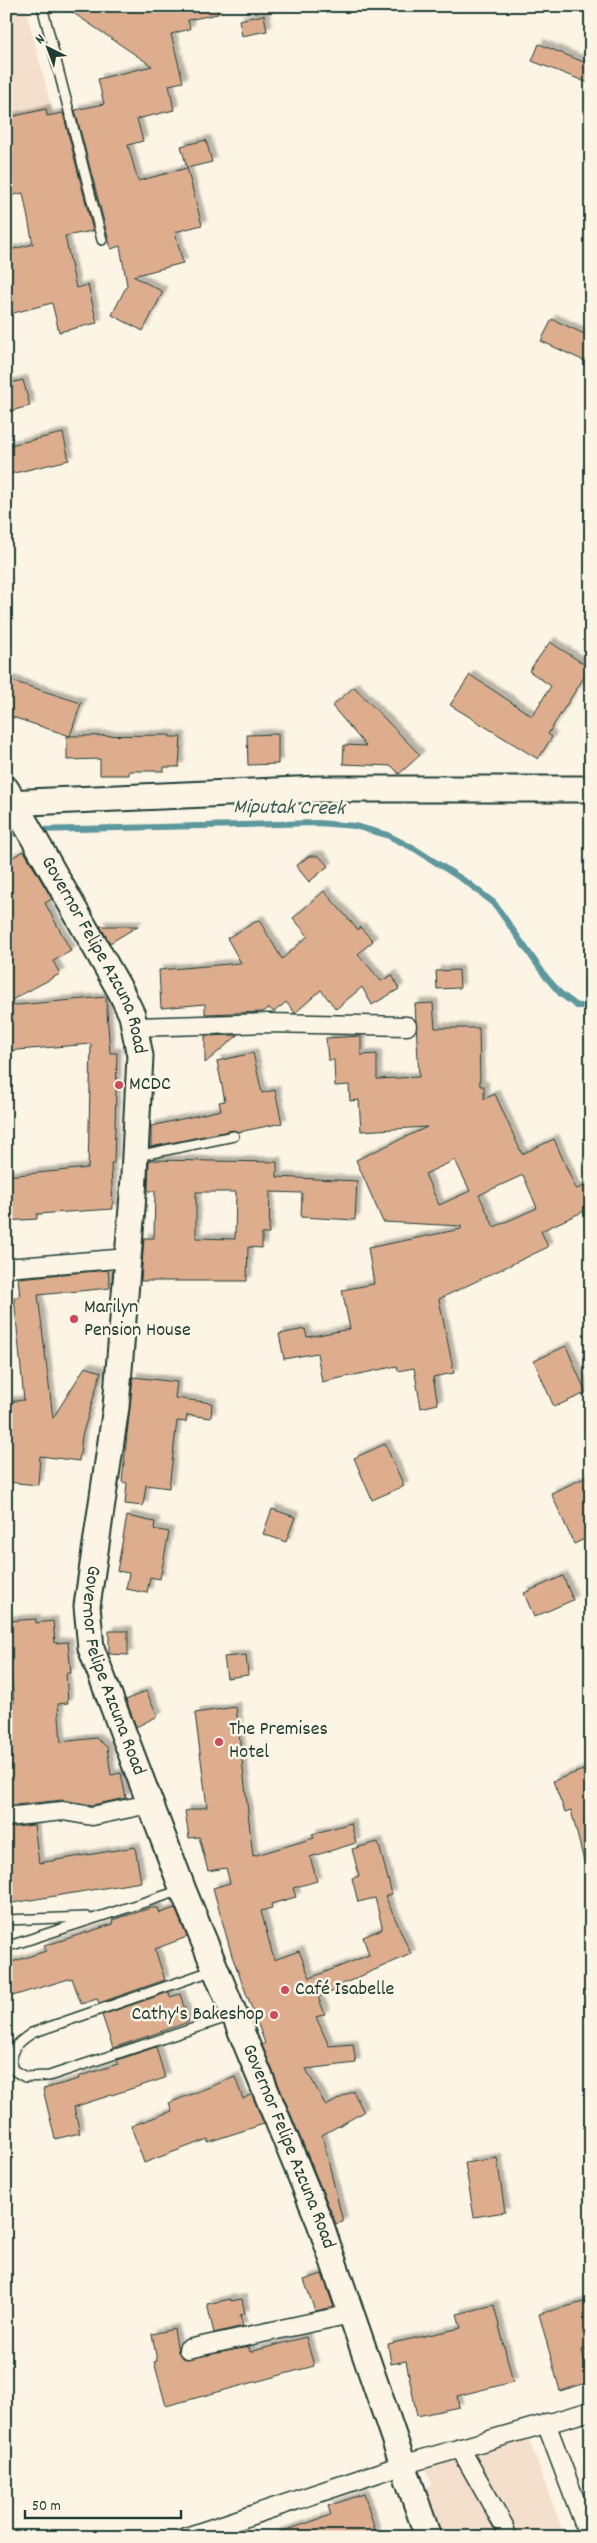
<svg xmlns="http://www.w3.org/2000/svg" width="597" height="2543" font-family="Dekko,sans-serif">
<style>
.built{fill:#f3dfcb}
.lines{fill:none;stroke-linecap:round;stroke-linejoin:round}
.stream{stroke:#5d989e;stroke-width:6}
.building{fill:#ddad8e;stroke:#1f3d34;fill-rule:evenodd;filter:url(#shadow)}
.lane-casing{stroke:#1f3d34;stroke-width:12}
.street-casing{stroke:#1f3d34;stroke-width:21}
.secondary-casing{stroke:#1f3d34;stroke-width:29}
.lane{stroke:#fcf5e5;stroke-width:9}
.street{stroke:#fcf5e5;stroke-width:18}
.secondary{stroke:#fcf5e5;stroke-width:25}
.poi-dot{fill:#d1495b;stroke:#fcf5e5;stroke-width:2}
.labels{text-anchor:middle;dominant-baseline:central;stroke-width:5;stroke-linejoin:round;paint-order:stroke}
.street-label{font-size:20px;fill:#1f3d34;stroke:#fcf5e5}
.poi-label{font-size:20px;fill:#1f3d34;stroke:#fcf5e5;text-anchor:start}
.water-label{font-size:21px;font-style:italic;fill:#345b57;stroke:#fcf5e5}
</style>
<defs>
<filter id="shadow"><feDropShadow dx="4.5" dy="-4.5" stdDeviation="1" flood-color="#0004"/></filter>
</defs>
<rect width="100%" height="100%" fill="#fcf5e5"/>
<filter id="ink" filterUnits="userSpaceOnUse"><feTurbulence type="fractalNoise" baseFrequency=".02" numOctaves="2"/><feDisplacementMap in="SourceGraphic" scale="10" xChannelSelector="R" yChannelSelector="G"/><feConvolveMatrix kernelMatrix="1 2 1 2 8 2 1 2 1" color-interpolation-filters="sRGB"/></filter>
<g filter="url(#ink)">
<path class="built" d="M6 6H25L57 128 6 140Z
M527 2435 565 2537H433L416 2491 432 2485 425 2466Z"/>
<g class="lines">
<path class="stream" d="M36 830 318 823 355 826 387 835 415 849 468 883 494 903 546 977 561 994 577 1006H591
M6 835 24 832"/>
</g>
<path class="building" d="M63 6H217L218 14 188 20 190 29 171 34 183 82 169 85 174 110 137 119 143 141 128 145 138 181 187 168 181 146 206 140 212 162 187 168 202 225 175 232 183 263 133 276 163 292 143 331 112 315 127 285 120 246 111 249 75 110 104 104 98 79 152 66Z
M264 15 267 31 242 36 239 20Z
M539 44 591 65V84L532 61Z
M46 109 47 116 63 113 93 231 65 236 76 288 88 285 97 323 59 332 52 303 6 315V251L33 244 23 193 6 197V118Z
M552 319 591 337V364L541 341Z
M23 380 30 406 6 412V384Z
M63 433 69 460 6 475V446Z
M550 642 590 668 548 734 552 737 538 759 450 705 470 675 532 716 551 686 529 671Z
M6 679 81 703 70 736 6 715Z
M354 687 420 755 399 774 392 766 343 764 344 745 366 746 332 706Z
M278 734V764L248 765 247 735Z
M170 735V737H181L179 767H164V771H129V775H100V759L67 760V736Z
M24 851 52 899 45 903 71 951 53 961 60 974 6 1003V861Z
M309 856H319L328 866 309 882 296 866Z
M324 891 358 930 360 927 373 941 358 954 381 981 392 975 399 989 372 1005 362 987 336 1009 321 990 295 1013 286 1002 274 1012 269 1008 263 1012 205 1014V1004L161 1008 159 970 241 963 227 938 259 920 282 959 308 936 293 918Z
M100 926H138L110 943Z
M459 970 460 988 437 989 436 971Z
M106 997 110 1053H117L114 1163H111L113 1209 37 1214V1219L6 1221V1176L88 1168 91 1044 6 1051V1006Z
M433 1003 435 1028H479L480 1086H484V1099L495 1094 522 1154 554 1139 576 1189 591 1184V1208L541 1231 548 1247 439 1299 454 1373 433 1377 438 1404 421 1408 414 1368 398 1371 397 1366 322 1382 317 1353 284 1359 279 1334 305 1329 307 1337 350 1329 342 1290 374 1284 368 1248 461 1229V1226L383 1222 356 1160 427 1127 361 1131 359 1100 350 1101 349 1085 335 1086 334 1060H328L326 1038 361 1036V1055L377 1054V1079L419 1077 415 1004ZM455 1160 470 1191 439 1205 425 1174ZM523 1175 537 1208 494 1227 479 1195Z
M238 1035 205 1063V1036Z
M253 1053 262 1093 275 1090 282 1123 239 1132 233 1130 151 1147V1126L221 1110 219 1102 225 1101 217 1061Z
M149 1160 277 1162V1177L357 1181 355 1220 301 1217 302 1193 270 1192 269 1234H262V1248L248 1247 247 1281H141L144 1238H154L155 1191H148ZM196 1192H236L235 1239 196 1238Z
M108 1270 110 1288 38 1295 53 1418 85 1367 101 1372 82 1436 79 1461 40 1456 38 1485 6 1482V1402L24 1400 14 1297H20L18 1278Z
M566 1346 586 1393 554 1407 534 1361Z
M133 1377 177 1382 175 1398 212 1403 211 1418 187 1415 186 1422 177 1421 169 1488 146 1485 143 1506 125 1504 127 1483 122 1482Z
M385 1444 404 1486 372 1500 354 1458Z
M591 1475V1536L574 1544 551 1493Z
M272 1509 295 1517 286 1542 263 1534Z
M127 1516 155 1522 154 1529 169 1532 160 1579 150 1577 147 1593 126 1589 129 1573 117 1571Z
M563 1576 573 1600 534 1617 524 1593Z
M36 1619V1623L53 1621 55 1643 68 1642 71 1673H66L68 1703 58 1704 61 1742 96 1738 107 1747 111 1775 121 1773 126 1798 92 1805 62 1800 6 1806V1703H14L6 1621Z
M109 1631H128V1655L109 1654Z
M246 1655 248 1675 227 1678 224 1657Z
M146 1691 158 1716 136 1727 126 1700Z
M236 1707 253 1856 314 1838 312 1834 351 1823 356 1843 310 1857 317 1881 293 1888 296 1897 271 1904 272 1908 261 1911 274 1960 299 1951 310 1978 369 1955 363 1937 382 1929V1926L375 1898 358 1902 352 1878 359 1876 352 1849 378 1842 392 1894 385 1896 411 1954 336 1987 337 1990 318 1997 325 2014 316 2017 329 2046 353 2044 356 2063 306 2069 326 2106 353 2091 364 2112 322 2135 343 2222 336 2224 262 2045 265 2043 232 1956 213 1888 230 1883 226 1868 208 1871 199 1837 189 1838 185 1811 207 1807 195 1713Z
M583 1770 591 1792V1864L585 1865 571 1810 565 1812 553 1781Z
M34 1825 39 1863 135 1847 141 1882 6 1904V1828Z
M151 1908H158L160 1913 175 1908 187 1937 155 1949 165 1980 99 2003 97 1999 81 2004 72 1978 6 1998V1964L46 1951 44 1946 113 1924 112 1920Z
M169 1992 170 1997 180 1994 189 2022 113 2048 102 2015Z
M156 2047 165 2078 74 2107 80 2133 55 2139 43 2089 79 2079 78 2077 118 2064 117 2060Z
M235 2077 243 2099 252 2094 264 2124 208 2142V2139L144 2163 131 2126 172 2111 169 2103Z
M497 2158 505 2212 474 2217 465 2163Z
M322 2274 334 2307 315 2311 304 2280Z
M231 2299V2301L242 2299 245 2314 240 2315 243 2326 214 2333 207 2304Z
M591 2300V2348L582 2350 590 2382 560 2391 539 2314Z
M494 2305 513 2382 457 2396 459 2407 417 2416 406 2361 391 2364 388 2344 461 2328 457 2314Z
M174 2329 178 2352 185 2359 249 2347 250 2352 306 2337 314 2366 166 2406 154 2362 157 2361 152 2334Z
M364 2494 377 2537H276L275 2534 331 2515 328 2506Z"/>
<g class="lines">
<defs>
<path id="lane" d="M42 6 102 240
M137 1156 234 1136
M6 1920 87 1917
M6 1947 182 1890
M214 1970 32 2033C17 2043 7 2051 13 2070L25 2077 49 2076 234 2015"/>
<path id="street" d="M135 1027 268 1023 407 1026
M6 1268 128 1258
M6 1817 63 1811 92 1816 149 1804
M188 2349 351 2314
M546 2423 589 2537
M460 2448 504 2526 507 2537
M186 2537 402 2465 591 2411"/>
<g id="secondary">
<path id="s1" d="M6 789 121 992 132 1015 140 1056 133 1195 116 1407 87 1606 91 1648 183 1890 320 2223 428 2537"/>
<path d="M6 803 318 789H591"/>
</g>
</defs>
<use href="#lane" class="lane-casing"/>
<use href="#street" class="street-casing"/>
<use href="#secondary" class="secondary-casing"/>
<use href="#lane" class="lane"/>
<use href="#street" class="street"/>
<use href="#secondary" class="secondary"/>
</g>
</g>
<g class="poi-dot">
<circle cx="119" cy="1085" r="5"/>
<circle cx="74" cy="1319" r="5"/>
<circle cx="219" cy="1742" r="5"/>
<circle cx="285" cy="1990" r="5"/>
<circle cx="274" cy="2015" r="5"/>
</g>
<g class="labels">
<g class="street-label">
<text stroke="none"><textPath href="#s1" startOffset="189">Governor Felipe Azcuna Road</textPath></text>
<text stroke="none"><textPath href="#s1" startOffset="922">Governor Felipe Azcuna Road</textPath></text>
<text stroke="none"><textPath href="#s1" startOffset="1432">Governor Felipe Azcuna Road</textPath></text>
</g>
<g class="poi-label">
<text x="129" y="1085">MCDC</text>
<text x="84" y="1308">Marilyn<tspan x="84" dy="23">Pension House</tspan></text>
<text x="229" y="1730">The Premises<tspan x="229" dy="23">Hotel</tspan></text>
<text x="295" y="1990">Café Isabelle</text>
<text x="264" y="2015" text-anchor="end">Cathy's Bakeshop</text>
</g>
<g class="water-label">
<text transform="translate(289 809) rotate(1)">Miputak Creek</text>
</g>
</g>
<rect width="597" height="2543" fill="none" stroke="#fcf5e5" stroke-width="25"/>
<rect x="12" y="12" width="572" height="2518" fill="none" stroke="#1f3d34" stroke-width="2" filter="url(#ink)"/>
<g transform="translate(48 48) rotate(318)" stroke="#fcf5e5" stroke-width="4" paint-order="stroke">
<path d="M0-4L9 19L0 12L-9 19Z" fill="#1f3d34"/>
<text y="-8" font-size="14" font-weight="bold" text-anchor="middle" fill="#1f3d34">N</text>
</g>
<path d="M25 2510v8h156v-8" fill="none" stroke="#1f3d34" stroke-width="2.5"/>
<text x="32" y="2510" font-size="15" fill="#1f3d34" stroke="#fcf5e5" stroke-width="4" paint-order="stroke">50 m</text>
</svg>
